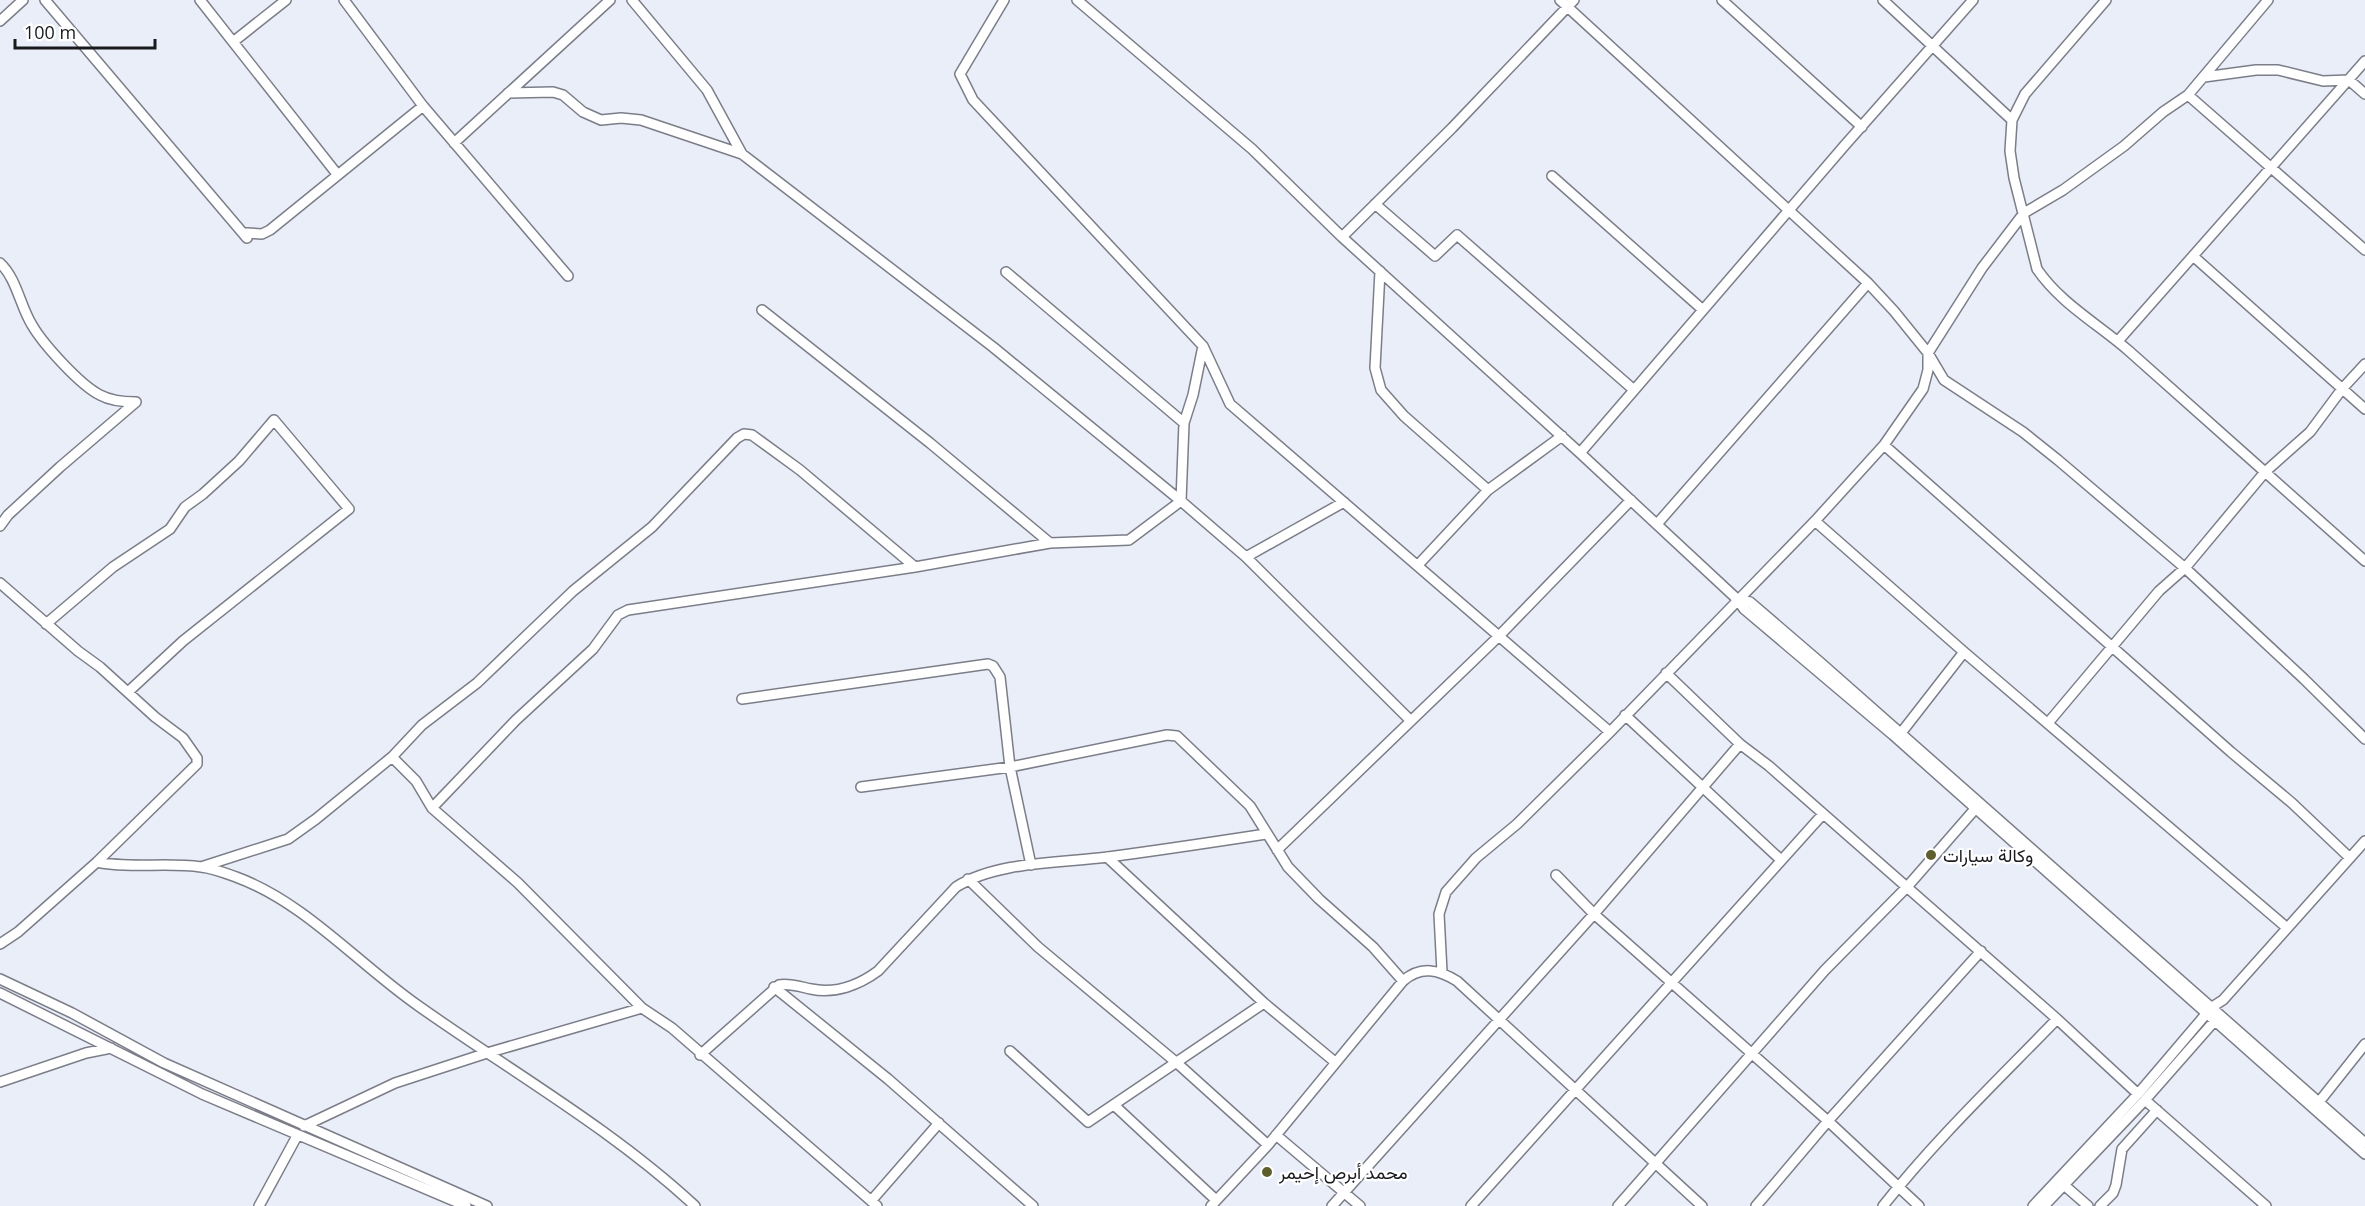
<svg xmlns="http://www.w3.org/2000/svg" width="2365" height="1206" font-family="'Open Sans',Vazirmatn,sans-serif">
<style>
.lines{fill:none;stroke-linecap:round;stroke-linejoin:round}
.minor-casing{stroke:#7b7e88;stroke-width:12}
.minor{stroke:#fff;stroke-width:9}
.poi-dot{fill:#5e5f2c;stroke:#fff;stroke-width:2}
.labels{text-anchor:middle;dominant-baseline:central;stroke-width:4.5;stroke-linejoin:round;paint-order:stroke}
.poi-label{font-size:18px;fill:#191a1e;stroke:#fff;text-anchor:start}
</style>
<rect width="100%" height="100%" fill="#eaeef9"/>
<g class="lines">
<defs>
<path id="minor" d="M45 0 247 238V233L262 234 270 230 423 106
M200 0 337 174
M344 0 423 106 568 276
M632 0 707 90 742 154 993 347 1181 501 1246 557 1344 502
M1004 0 960 74 973 100 1203 346 1230 404 1610 732
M1077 0 1252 149 1342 237 1580 453 1737 599 1744 609 1893 735 2365 1154
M1560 0 1868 283 1894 311 1928 353 1944 380 2023 432 2058 460 2185 568 2304 679 2365 739
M1722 0 1862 127
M1883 0 2012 120
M2106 0 2025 94 2012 120 2010 151 2014 178 2037 269C2060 303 2098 324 2129 351 2208 421 2286 491 2365 561
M0 21 23 0
M233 42 286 0
M2204 77 2256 70H2278L2323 81 2349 80 2365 94
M508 93 553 92 563 95 583 112 601 120 621 118 641 120 742 154
M2188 95 2365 250
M454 143 610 0
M1552 176 1703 310
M1375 204 1435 256 1457 235 1634 390
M1342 237 1452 128 1574 0
M2193 256 2365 409
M0 263C17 279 20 306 32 325 43 344 80 385 100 395 111 401 123 402 136 402
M1380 271 1375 368 1381 390 1404 416 1488 490
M1006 272 1184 423
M762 310 930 443 1050 543
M2118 341 2365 61
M1884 445 2231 752 2292 803 2350 858
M1580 453 1845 145 1973 0
M1815 521 1964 652 2286 927
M1657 524 1868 283
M0 526 8 515 60 467 136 402
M1246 557 1411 721
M1418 565 1488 490 1562 436
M0 583 78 651 100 667 155 717 183 738 197 758V764L97 862 18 932 0 944
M1737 599 1750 602 1821 663 2365 1143
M46 624 113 567 170 529 185 507 203 494 239 461 274 420 349 509 183 641 128 692
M1666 673 1740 744 1769 766 2057 1019 2138 1094
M742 699 988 664 993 666 1000 677 1010 767 1031 865
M1625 715 1781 860
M2048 723 2159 591 2185 568 2265 472 2310 432 2342 389 2365 364
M1901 733 1964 652
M392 757 422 725 477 683 573 591 652 527 737 438 744 434 752 435 800 470 915 567
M861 787 1010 767 1167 735 1177 736 1250 806 1288 867 1319 899 1373 947 1403 981 1268 1145 1211 1206
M432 808 518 883 642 1008 672 1028 877 1206
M1277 850 1498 637 1631 500
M1107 857 1264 1003 1335 1062
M97 862C131 869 166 862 201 867 212 868 225 873 236 877 305 902 359 965 420 1007 512 1072 612 1129 695 1206
M201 867 288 839 316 819 392 757 416 781 432 808 516 720 593 649 618 615 628 610 915 567 1050 543 1129 540 1181 501 1184 423 1193 395 1203 346
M1556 875 1594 914 1828 1121 1919 1206
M968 879 1038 947 1177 1063 1268 1145
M1442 972 1439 914 1446 892 1476 858 1517 824 1610 732 1815 521 1884 445 1923 389 1928 370V353L1982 268 2024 213 2063 190 2124 146 2163 112 2188 95 2268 0
M0 979 72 1013 164 1063 487 1206
M1403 981C1421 965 1439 970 1457 981L1702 1206
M774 987 888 1079 1033 1206
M0 993 202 1094 466 1206
M1010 1051 1088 1122 1264 1003
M700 1055 779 985C789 983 801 987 811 989 835 994 859 985 878 971L956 887C997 861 1061 863 1108 857 1161 850 1214 842 1266 834
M0 1082 86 1053 111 1048
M2145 1100 2266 1206
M2319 1102 2365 1044
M1114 1105 1216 1200
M304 1126 395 1083 487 1053 642 1008
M1276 1135 1360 1206
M2064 1185 2088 1206
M871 1201 939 1123
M259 1206 297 1136
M1332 1206 1594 914 1740 744
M1471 1206 1823 814
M1618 1206 1825 970 1907 887 1975 809
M1756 1206 1828 1121 1981 951
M1883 1206C1936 1139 1998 1080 2057 1019
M2033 1206 2138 1094 2212 1007 2223 1000 2365 841
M2044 1206 2145 1100 2218 1017
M2100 1206 2113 1193 2116 1185 2122 1149 2157 1110"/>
</defs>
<use href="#minor" class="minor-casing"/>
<use href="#minor" class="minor"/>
</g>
<g class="poi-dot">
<circle cx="1931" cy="855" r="6"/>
<circle cx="1267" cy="1172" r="6"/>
</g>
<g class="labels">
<g class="poi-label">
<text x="1943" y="855">وكالة سيارات</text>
<text x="1279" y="1172">محمد أبرص إحيمر</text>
</g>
</g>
<path d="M15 39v9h140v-9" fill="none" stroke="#191a1e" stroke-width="3"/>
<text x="24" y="39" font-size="18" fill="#191a1e" stroke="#ffffff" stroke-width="4.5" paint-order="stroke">100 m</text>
</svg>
